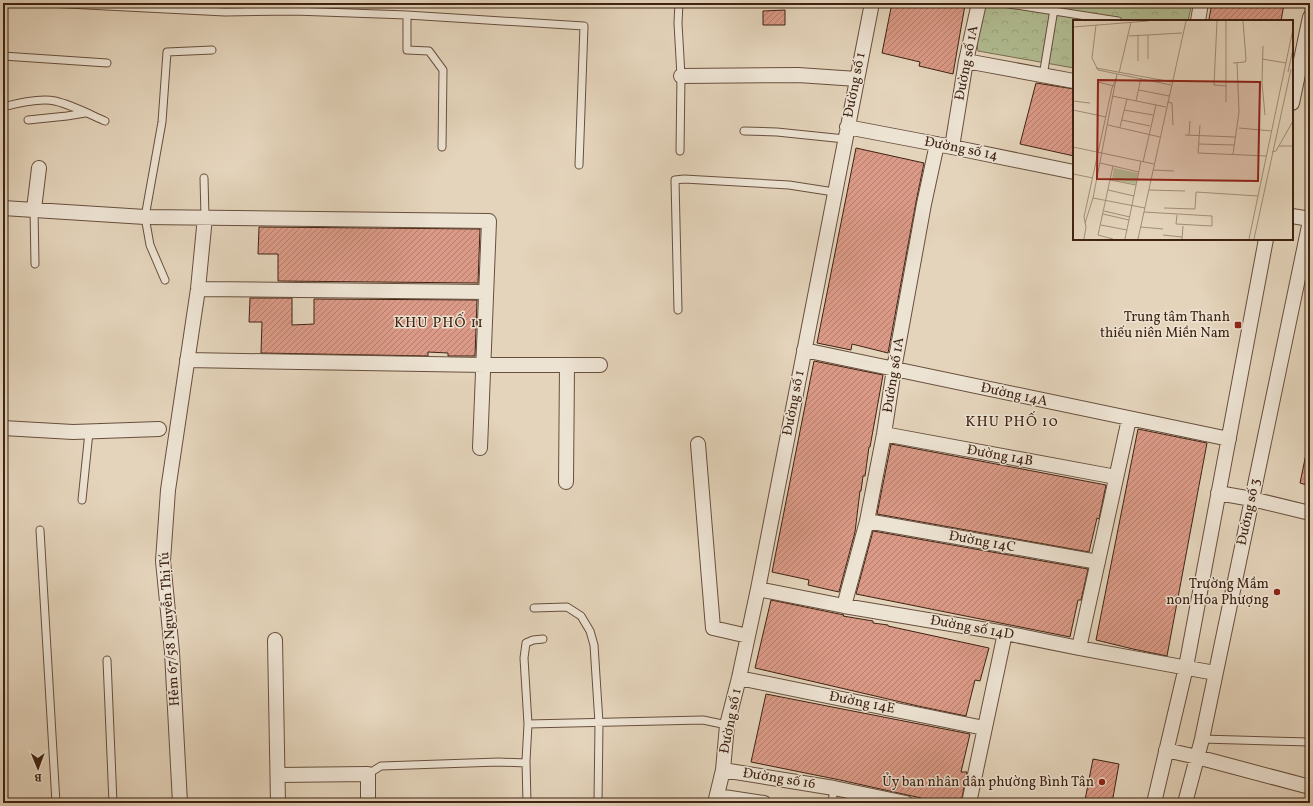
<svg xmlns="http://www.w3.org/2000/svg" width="1313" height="806" font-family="Vollkorn,serif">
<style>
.park{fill:url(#park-crowns);stroke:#787052}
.building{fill:url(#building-hatch);stroke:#3f2313}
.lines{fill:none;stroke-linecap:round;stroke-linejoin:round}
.lane-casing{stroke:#684f3d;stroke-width:9}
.street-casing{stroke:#684f3d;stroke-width:16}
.lane{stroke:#ede3d3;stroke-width:7}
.street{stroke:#ede3d3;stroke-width:14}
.poi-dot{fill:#8f2418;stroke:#ede3d3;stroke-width:1.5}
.labels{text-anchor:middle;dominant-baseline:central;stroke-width:3;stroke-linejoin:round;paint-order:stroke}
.street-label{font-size:14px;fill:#3f2313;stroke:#ede3d3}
.poi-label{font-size:14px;fill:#3f2313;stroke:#ede3d3;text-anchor:end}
.neighbourhood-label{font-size:15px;letter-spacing:1px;fill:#3f2313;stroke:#ede3d3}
.inset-road{fill:none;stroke:#a28d78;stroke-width:1}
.view{fill:#8f2418;fill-opacity:0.15;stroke:#8f2418;stroke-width:2}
.inset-edge{fill:none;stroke:#3f2313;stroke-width:2}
</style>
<defs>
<pattern id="park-crowns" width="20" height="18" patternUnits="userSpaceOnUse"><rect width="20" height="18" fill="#b1bd92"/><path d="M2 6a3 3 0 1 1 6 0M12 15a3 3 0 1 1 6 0" fill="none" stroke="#99a27d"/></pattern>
<pattern id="building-hatch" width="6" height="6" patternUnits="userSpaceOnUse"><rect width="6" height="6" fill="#db9a87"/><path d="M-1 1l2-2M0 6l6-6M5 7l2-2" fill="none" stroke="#b37d6d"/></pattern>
</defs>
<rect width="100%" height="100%" fill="#e4d4bb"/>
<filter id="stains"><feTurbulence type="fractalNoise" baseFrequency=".005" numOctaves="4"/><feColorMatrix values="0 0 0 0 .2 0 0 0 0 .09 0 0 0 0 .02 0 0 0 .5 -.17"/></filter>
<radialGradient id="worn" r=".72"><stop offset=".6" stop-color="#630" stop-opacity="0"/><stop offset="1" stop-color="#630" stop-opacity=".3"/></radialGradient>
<path class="park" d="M984 3H1192L1188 21H1074V68L978 51 977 45Z"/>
<path class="building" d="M892 3H955L965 5 953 74 919 66 920 62 882 53Z
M1212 3H1277L1284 4 1281 21H1216L1209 19Z
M785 10V25H763V11Z
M1036 83 1074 89V156L1020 144Z
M856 148 924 163 916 202 888 353 852 344 851 350 817 343Z
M259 227 480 229 478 283 278 281V254H258Z
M250 298H292V325L314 324V299L477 300 475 356H448V353L428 352V356L261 353 262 322H249Z
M814 361 883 375 870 447H869L865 476H863L861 491H860L855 532 839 592 808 585 809 580 772 572Z
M1138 429 1207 443 1167 656 1133 649 1096 640Z
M891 444 1106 485 1099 519 1097 518 1089 552 877 514Z
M1306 454 1310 455V486L1300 483Z
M873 531 1088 569 1081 600H1078L1070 637 856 594Z
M771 600 844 615 843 616 873 621V623L888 625V626L989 648 980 681 975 680 966 716 918 706 755 668Z
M766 694 970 734 961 772H967L961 803H943L930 800 840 780 751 762Z
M1093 759 1119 764 1112 803H1101L1085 800Z"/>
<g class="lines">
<defs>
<path id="lane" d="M47 3 225 12 294 11 407 15 584 26 579 165
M247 3V11
M679 3 678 23 681 76 680 151
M1003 3 1118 21
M407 15V50L429 51 443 70 442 147
M3 56 107 63
M1043 76 1055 3
M3 107C18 103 40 98 55 101 72 105 89 114 105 121
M28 120 67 116 85 113
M744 131 777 132 845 139
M204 178 205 217
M34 209 35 264
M165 280 150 245 145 217 162 122 167 52 212 50
M678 310 675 180 684 179 789 185 834 192
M82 500 89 432
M40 530 56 803
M534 608 567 607 581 616 590 631 594 645 599 723 598 803
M107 660 113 803
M528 724 703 720 727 725
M1202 739 1310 742
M368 774 381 766 499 762 526 763
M527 803 526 761 528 724 524 658 526 643 533 640 543 639
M832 803 834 788"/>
<path id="street" d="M1198 21 1201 3
M966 61 1074 81
M681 76 798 75 857 79
M1292 103 1310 17
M847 127 952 147 1074 172
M952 147 966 61 979 3
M3 208 145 217 489 221 480 448
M34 209 39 168
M1292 216 1310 219
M198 289 486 292
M804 350 1229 439
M187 360 485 365H600
M3 428 73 432 159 429
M884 434 1116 477
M698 444 713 628 748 636
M566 482 567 366
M1218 493 1252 499 1310 513
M867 521 1098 562
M758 589 844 606 1005 633 1079 648 1215 673
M844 606 867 521 884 434 894 369 924 204 937 144
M275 640 278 803
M1079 648 1129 419
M739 678 984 728
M1166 750 1197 757 1310 787
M723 770 834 788 906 803
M278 775 368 774V803
M717 796 764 803
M180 803 172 652 163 561 168 490 198 289 205 217
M715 803 723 770 727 725 739 678 758 589 872 3
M969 803 1005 633
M1154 803 1186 667 1266 239
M1185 803 1202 739 1310 221"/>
</defs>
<use href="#lane" class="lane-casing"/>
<use href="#street" class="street-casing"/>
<use href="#lane" class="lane"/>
<use href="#street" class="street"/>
</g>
<g class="poi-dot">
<rect x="1234" y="321" width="8" height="8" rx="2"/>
<circle cx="1277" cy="592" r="4"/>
<circle cx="1102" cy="782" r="4"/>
</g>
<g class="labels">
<g class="street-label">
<text transform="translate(967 63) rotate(-79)">Đường số 1A</text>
<text transform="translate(855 85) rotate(-79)">Đường số 1</text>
<text transform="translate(961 149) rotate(11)">Đường số 14</text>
<text transform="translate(894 375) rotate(-81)">Đường số 1A</text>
<text transform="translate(1014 395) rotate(12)">Đường 14A</text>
<text transform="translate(794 403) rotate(-79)">Đường số 1</text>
<text transform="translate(1000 456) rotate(10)">Đường 14B</text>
<text transform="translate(1249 512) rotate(-78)">Đường số 3</text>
<text transform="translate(982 542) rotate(10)">Đường 14C</text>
<text transform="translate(972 628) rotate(10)">Đường số 14D</text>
<text transform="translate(170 629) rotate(-94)">Hẻm 67/58 Nguyễn Thị Tú</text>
<text transform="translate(862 703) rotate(11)">Đường 14E</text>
<text transform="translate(731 721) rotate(-79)">Đường số 1</text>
<text transform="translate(779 779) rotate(9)">Đường số 16</text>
</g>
<g class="poi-label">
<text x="1230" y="317">Trung tâm Thanh<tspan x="1230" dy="16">thiếu niên Miền Nam</tspan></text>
<text x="1269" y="584">Trường Mầm<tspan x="1269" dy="16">non Hoa Phượng</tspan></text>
<text x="1094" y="782">Ủy ban nhân dân phường Bình Tân</text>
</g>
<g class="neighbourhood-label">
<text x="439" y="323">KHU PHỐ 11</text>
<text x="1012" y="422">KHU PHỐ 10</text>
</g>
</g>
<g transform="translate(1073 20)">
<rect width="220" height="220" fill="#e4d4bb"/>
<path d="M41 148 65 153 63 164 39 160Z" fill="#b1bd92"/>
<path class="inset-road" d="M144 1 141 65 153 66M23 5 19 38 25 50 98 65M0 7 75 1M56 16 109 13M190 26 189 63 192 95M75 39V15M189 39 213 43M65 41V15M160 43 172 42 173 39 170 1M23 48 99 62M215 52 220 29M46 53 58 2M25 62 41 66M66 70 96 76M39 76 93 87M0 81 17 83M63 81 68 58M94 82 99 83 100 105M153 82V1M0 90 33 97M51 90 80 95M49 100 77 106M35 105 87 117M127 105 125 133 194 136M47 107 54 79M166 108 199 111M112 115 163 117M116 115 117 101M126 124 161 125M206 126H220M0 127 81 144M199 132 203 131 220 101M160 134 166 92 164 43M70 142 83 85M27 143 66 152M80 150 101 151M0 154 20 158M37 160 63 165M35 170 61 176M76 170 112 171M20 178 72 188M91 188 122 189 123 172 185 176M31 191 57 197M71 192 139 196V206L103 204 104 195M30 194 56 200M12 203 20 178 44 54M28 205 54 210M68 207 90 209M90 215 109 217M11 219 13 207 11 197 39 68 44 56M40 219 25 215 40 146M52 219 68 141M65 219 113 1M109 219 110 206M176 219 220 9M181 219 218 49"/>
<path class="view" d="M25 60 187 62 185 161 24 159Z"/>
<rect width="220" height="220" class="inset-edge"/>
</g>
<rect width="1313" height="806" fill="none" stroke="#e4d4bb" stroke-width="16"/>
<rect x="4" y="4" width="1305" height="798" fill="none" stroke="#3f2313" stroke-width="2"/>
<rect x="8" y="8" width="1297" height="790" fill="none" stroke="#3f2313"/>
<g transform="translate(38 768) rotate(179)" stroke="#ede3d3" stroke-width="3" paint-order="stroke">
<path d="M0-3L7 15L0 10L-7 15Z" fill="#3f2313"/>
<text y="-6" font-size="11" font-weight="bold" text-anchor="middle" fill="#3f2313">B</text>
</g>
<rect width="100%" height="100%" filter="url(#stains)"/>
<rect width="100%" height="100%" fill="url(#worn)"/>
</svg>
